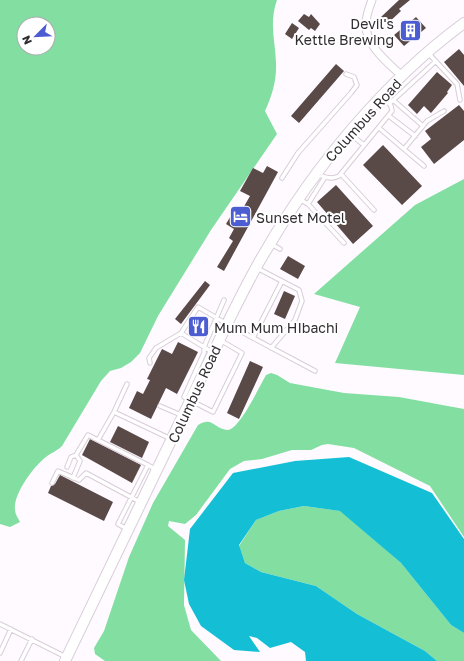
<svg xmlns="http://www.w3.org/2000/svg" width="464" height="661" font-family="'Golos Text',sans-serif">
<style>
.forest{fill:#82dfa1;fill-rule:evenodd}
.water{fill:#14bfd6}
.building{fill:#594a48}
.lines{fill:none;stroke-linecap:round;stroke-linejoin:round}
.lane-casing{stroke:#d8cdd8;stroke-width:5.5}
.street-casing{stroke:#d8cdd8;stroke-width:9}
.secondary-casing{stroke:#d8cdd8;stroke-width:12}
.lane{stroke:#fff;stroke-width:3.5}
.street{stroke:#fff;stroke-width:7}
.secondary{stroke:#fff;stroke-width:10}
.labels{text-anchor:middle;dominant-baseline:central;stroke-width:4;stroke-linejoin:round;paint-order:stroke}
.poi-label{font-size:14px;fill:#312d31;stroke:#fff;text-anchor:start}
.street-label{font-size:14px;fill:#312d31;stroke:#fff}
</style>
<rect width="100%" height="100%" fill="#fefaff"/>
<path class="forest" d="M0 0H277C269 22 275 40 276 62 277 80 272 96 265 111L277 134 211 230 158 316 140 353 131 362 121 368 110 371 101 381 62 446C57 451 51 453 46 457 34 466 13 494 15 510 15 514 18 518 20 522L10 527 0 524ZM24 24H48V48H24Z
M464 179V375L335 363 360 307 314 294 415 205Z
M271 373 277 375 290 383 344 393 399 397 464 409V537L430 486 354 448 328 444 322 445 311 450H292L262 459 244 461 230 469 196 515 185 524 169 521 168 526 185 540 184 605 191 630 221 661H105L95 654 94 648 104 631 129 557 153 503 198 425C213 416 214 429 227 430 239 431 260 385 266 375Z
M304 506 341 511 401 563 451 625 464 633V661H437L425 651 357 614 316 586 261 572 245 563 239 546 256 520 279 511Z"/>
<path class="water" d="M349 457 432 493 464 539V633L451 625 401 563 340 511 304 506 279 511 256 520 239 545 245 563 261 572 316 586 357 614 425 651 437 661H306L305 652 291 642 270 648 257 638 249 636 260 652 234 650 201 626 189 604 184 580 190 529 233 473 295 461Z"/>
<path class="building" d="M399 0H410L399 9 401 11 387 24 381 17Z
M304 14 309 17 311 14 320 24 315 31 311 28 309 30 298 21Z
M416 17 426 28 404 46 394 35Z
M292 23 299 28 292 39 285 34Z
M459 49 464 55V86L444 62Z
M336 64 344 71 299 123 291 116Z
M437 72 452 85 447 92 448 93 431 113 424 106 417 114 408 105Z
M459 105 464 111V140L434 164 421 147 431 139 425 131Z
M383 145 422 186 402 205 363 165Z
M267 166 278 172 224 271 217 267 233 241 229 238 234 229 226 224 236 207 242 210 250 196 240 191 253 168 263 173Z
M336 185 373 226 353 244 317 202Z
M288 256 305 266 298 279 280 269Z
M205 281 210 285 181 324 175 319Z
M284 291 295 296 285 319 274 314Z
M196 319 208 325 202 335 191 329Z
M178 342 198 352 177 394 166 388 151 419 129 408 137 391 143 394 150 380 147 379 162 349 172 354Z
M250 361 263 367 239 419 227 413Z
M118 426 149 442 142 458 110 442Z
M90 439 141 465 132 483 82 455Z
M60 475 113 502 104 521 48 493 51 486 55 484Z"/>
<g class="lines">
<defs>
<path id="lane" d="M428 53 457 84 460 100
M393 100 423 126
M389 104 436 61
M389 116 415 136
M379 128 424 166
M350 134 364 145
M404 149 427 121 444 111
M317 174C325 177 331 180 339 176L392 111 391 106 383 96
M341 174 374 210
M282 178 298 153 351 93 357 85 354 77 346 74
M299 199 308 204 344 243
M308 204 325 177
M271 244 280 249
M257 268 299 290 302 301 295 320 271 348
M181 333 198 307 227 324 315 371
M253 338 282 281
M220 340 242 353 213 412 184 397 204 353V347L224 300
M150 363 149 358 156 348 181 333 212 352
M160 406 181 415
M114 412 171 439
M98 440 114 412 127 384
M67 467 71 457 76 455 88 435 148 465 156 470
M73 478 80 461 76 455
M52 483 58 471 79 480 86 473 140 502
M127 529 118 524 148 465
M0 624 66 657
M0 653 11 629
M21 661 32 639"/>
<path id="street" d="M372 0C369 8 366 15 366 24 365 45 388 63 402 76"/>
<path id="secondary" d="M65 661 227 324C239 300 251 275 265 252 314 167 385 81 464 23"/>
</defs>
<use href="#lane" class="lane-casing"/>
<use href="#street" class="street-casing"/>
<use href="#secondary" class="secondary-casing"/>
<use href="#lane" class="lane"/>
<use href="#street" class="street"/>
<use href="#secondary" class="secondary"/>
</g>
<defs>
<symbol id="building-square" viewBox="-11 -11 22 22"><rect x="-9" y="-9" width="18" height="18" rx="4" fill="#4c5cd1" stroke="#fff"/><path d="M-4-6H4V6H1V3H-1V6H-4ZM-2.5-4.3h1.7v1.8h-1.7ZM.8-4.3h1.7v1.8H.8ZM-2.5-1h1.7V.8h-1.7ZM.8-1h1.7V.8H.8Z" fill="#fff"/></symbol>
<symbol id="hotel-square" viewBox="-11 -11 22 22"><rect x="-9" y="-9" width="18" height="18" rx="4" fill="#4c5cd1" stroke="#fff"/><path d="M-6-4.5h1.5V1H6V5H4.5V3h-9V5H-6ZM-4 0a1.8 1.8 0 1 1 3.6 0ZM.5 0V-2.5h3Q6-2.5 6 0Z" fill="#fff"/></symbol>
<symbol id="restaurant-square" viewBox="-11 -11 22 22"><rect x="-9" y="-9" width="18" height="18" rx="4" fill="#4c5cd1" stroke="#fff"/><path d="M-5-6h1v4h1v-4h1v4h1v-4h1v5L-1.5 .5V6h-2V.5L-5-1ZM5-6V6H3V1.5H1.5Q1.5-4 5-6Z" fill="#fff"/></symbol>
</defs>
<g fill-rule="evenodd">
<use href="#building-square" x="398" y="18" width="25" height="25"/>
<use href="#hotel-square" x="228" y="204" width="25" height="25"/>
<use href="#restaurant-square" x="186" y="314" width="25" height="25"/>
</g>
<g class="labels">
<g class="poi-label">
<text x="394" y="23" text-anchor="end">Devil's<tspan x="394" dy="16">Kettle Brewing</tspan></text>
<text x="256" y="217">Sunset Motel</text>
<text x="214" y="327">Mum Mum HIbachi</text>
</g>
<g class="street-label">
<text transform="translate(363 120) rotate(-48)">Columbus Road</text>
<text transform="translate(194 394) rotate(-65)">Columbus Road</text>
</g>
</g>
<g transform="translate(36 36) rotate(246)"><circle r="19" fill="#ffffff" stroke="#adabad"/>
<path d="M0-3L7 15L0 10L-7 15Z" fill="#4c5cd1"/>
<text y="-6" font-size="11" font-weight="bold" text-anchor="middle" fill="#312d31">N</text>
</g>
</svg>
